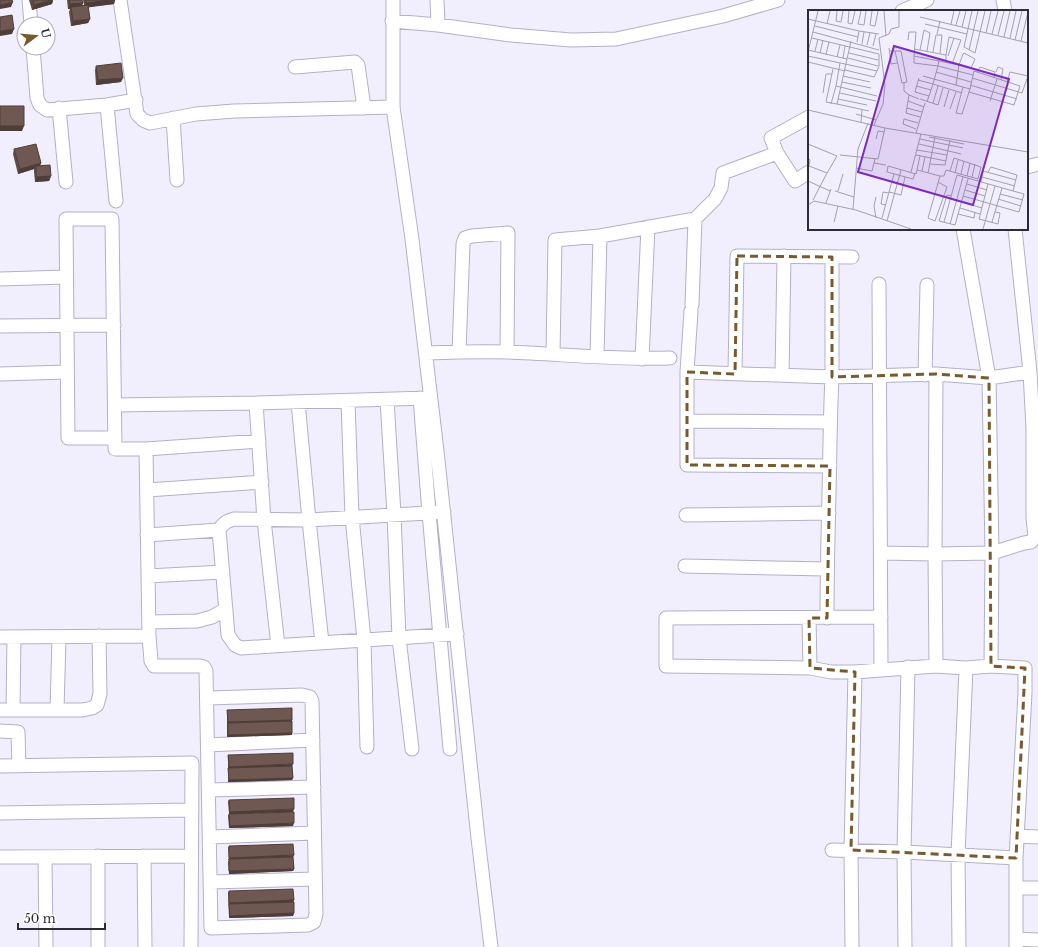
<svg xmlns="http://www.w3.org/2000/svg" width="1038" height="947" font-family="'Libre Baskerville',serif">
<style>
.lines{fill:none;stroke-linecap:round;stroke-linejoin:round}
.minor-casing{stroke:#b4b0c7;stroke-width:15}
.minor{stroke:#fff;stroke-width:13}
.wall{fill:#5f4c46}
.shaded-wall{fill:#4e3e39}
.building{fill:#6f5851;stroke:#4e3e39}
.marked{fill:none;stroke:#775b2e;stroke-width:3;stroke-dasharray:8 5;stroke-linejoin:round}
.inset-road{fill:none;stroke:#a3a1ad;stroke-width:1}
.view{fill:#7b2cbf;fill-opacity:0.15;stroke:#7b2cbf;stroke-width:2}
.inset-edge{fill:none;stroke:#2d2b34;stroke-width:2}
</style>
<rect width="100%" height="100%" fill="#f1effd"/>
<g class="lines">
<defs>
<path id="minor" d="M29 0 31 24
M120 0 137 114 143 120 150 123 196 114 234 111 393 107
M393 0V107L412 239 437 451 478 838 491 947
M437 0 438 25
M1003 0 1005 11
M902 11 927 0
M392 21 438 25 511 35 571 40 616 39 723 16 778 0
M33 48 37 98 40 105 47 110 107 105 136 100
M295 67 355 62 358 65 364 108
M107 105 116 201
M59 108 66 182
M809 117 771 138 777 153 795 181 809 172
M173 118 177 180
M1027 167 1038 164
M695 219 715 199 721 188 723 173 777 153
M963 229 989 378 1030 372
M0 279 66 277
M879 284 881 670 936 666 966 668 991 666 1025 668V693L1016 858V947
M691 311 687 372V465L830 466
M0 326 114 325
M459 352 463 244 465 238 472 236 508 233 507 352
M426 353C453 352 481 351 508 352 562 354 616 360 670 358
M553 354 555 240 600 236 695 219 692 305
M597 356 600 236
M642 359 648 227
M687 372 832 377V257
M0 374 67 372
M735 374 737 256 852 257
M936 374 935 554 936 666
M782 375 784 256
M925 375 927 285
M420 398 429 513 450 749
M387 400 394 514 399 638 412 749
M348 401 352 517 364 640 367 747
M298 402 309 520 322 643
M256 403 264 520 278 646
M115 405 256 403 429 398
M688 421 830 422
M146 449 259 441
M147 490 262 482
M444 512 309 520 234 519C227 521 223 523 219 530L228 635 235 645 241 648 457 634
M686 515 829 513
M147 535 219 530
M881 553 935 554 992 553 1024 543 1031 542 1035 536 1033 518V428L1030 372 1015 229
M685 566 827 569
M148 576 223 572
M809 618 810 668
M827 618C827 576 828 535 829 493 830 454 830 416 832 377L936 374 989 378 992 553 991 666
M149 622 197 621 212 617 226 609
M149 636 151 661 154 666H200L204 667 206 671 211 928 308 925 314 922 316 914 312 701 310 697 302 695 208 698
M0 637 149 636 146 449H115L112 219H66L68 438H115
M855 672H831L810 668 666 666V618L881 617
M0 710H82L92 708 97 705 100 694 99 636
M13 710 14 637
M57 710 59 637
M0 731 18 732 19 766
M208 745 313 740
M0 766 192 763 191 947
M209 790 314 787
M0 813 192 810
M1017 836 1038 837
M210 837 314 833
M832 850 904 852 1016 858
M98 856V947
M144 856 145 947
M0 857 191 856
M45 857 46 947
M211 882 315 879
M1016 888H1038
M1016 939 1038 940
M852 947 851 850 855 672 881 670
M905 947 904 852 908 667
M959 947 958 855 966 668"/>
</defs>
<use href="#minor" class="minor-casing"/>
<use href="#minor" class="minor"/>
</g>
<path class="wall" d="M29 0H53L52 4 32 10Z
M67 0H82L83 3 82 6 84 5 83 0H115L114 4 88 7 90 19 88 23 71 26 69 12 70 9H68Z
M96 66 121 82 96 85 95 70Z
M14 149 41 163 40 166 51 176 49 181 35 182 34 171V169L18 174 13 154Z
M227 710 292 720 291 721 292 733V735L227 737Z
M228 755 292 766 293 778 292 780 228 782Z
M229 800 293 812 252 813 293 826 229 828 228 816 229 814 228 802Z
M229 846 293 857 294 869 293 871 229 874 228 862 229 860 228 848Z
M229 891 294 900 293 902 294 913 293 916 229 918 228 893Z"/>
<path class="shaded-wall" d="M52 0H53L52 4 32 10 34 5Z
M115 0 114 4 84 8 86 3Z
M13 2 11 7 0 9V5Z
M83 3 81 7H71L70 9H68L70 4Z
M90 19 88 23 71 26 73 21Z
M14 29 12 34 0 36V31Z
M123 78 121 82 96 85 98 80Z
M0 126H24L22 131H0Z
M41 163 39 168 36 166 34 169 18 174 20 169Z
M51 176 49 181 35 182 36 177Z
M292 720 291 722 227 724 228 722Z
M292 733V735L227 737 228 735Z
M293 764 292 767 228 769 229 767Z
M293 778 292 780 228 782 229 780Z
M294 809 293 812 229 814 230 812Z
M294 823 293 826 229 828 230 826Z
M294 855 293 858 228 860 229 858Z
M294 869 293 871 229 874V871Z
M294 900 293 903 229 904 228 905 229 903Z
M294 913 293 916 229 918 230 916Z"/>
<path class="building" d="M0 0H12L13 2 0 5Z
M33 0H52L34 5Z
M69 0H82L83 3 70 4Z
M86 0H112L86 3Z
M88 5 90 19 73 21 71 7Z
M12 15 14 29 0 31V17Z
M121 63 123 78 98 80 96 66Z
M0 106H24V126H0Z
M36 144 41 163 20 169 14 149Z
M50 165 51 176 36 177V166Z
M292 708V720L228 722 227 710Z
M292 721V733L228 735V723Z
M293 753V764L229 767 228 755Z
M292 766 293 778 229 780 228 768Z
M294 798V809L230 812 229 800Z
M294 812V823L230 826 229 814Z
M293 844 294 855 229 858V846Z
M293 857 294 869 229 871V859Z
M293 889 294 900 229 903V891Z
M294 902V913L230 916 229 904Z"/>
<path class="marked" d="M737 256 832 257V377L936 374 989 378 991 666 1025 668 1016 858 851 850 855 672 810 668 809 618H827L830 466 687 465V372L735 374Z"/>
<g transform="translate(808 10)">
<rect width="220" height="220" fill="#f1effd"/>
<path class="inset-road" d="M29 1 28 11 33 12 35 1M41 1 40 13 44 14 47 1M53 1 50 14 56 15 58 1M64 1 62 15 67 16 70 1M76 1 78 26M164 1 156 37 167 43 177 1M112 7 220 33M0 9 51 21 49 32M19 14 22 1M117 14 159 24M143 14 146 1M148 15 152 1M7 16 50 27M154 17 158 1M51 21 71 24M5 22 71 40M178 23 183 1M129 24 132 11M184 24 190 1M190 25 196 1M196 27 202 1M202 28 208 1M100 30 101 22H108L106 46 151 55 148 75M207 30 214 1M43 31 29 94 61 101M213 31 220 2M54 34 56 22M59 35 62 23M65 36 68 24M81 38 83 54 89 53M106 39 138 45V52M0 40 39 49M112 40 116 20 122 23 119 41M161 40 170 1M7 41 10 29M81 41H93L99 72 94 73 87 41M0 42 10 1M125 42 128 25H134L132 43M12 43 15 30M41 43 70 50M18 44 21 32M138 45 141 27 153 30 144 54M0 46 69 61 71 56V44L4 28M106 46V53L130 56 131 50M140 46 146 28M29 47 32 35M35 48 37 36M40 48 70 56M0 52 37 61M32 53 28 76 69 86M151 55 155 44 156 43 167 49 163 58 151 54M25 59 18 92 29 94M37 60 66 67 69 61M128 62 163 72M169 62 172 57 187 62 186 68M188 62 190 57 195 59 193 70M35 66 62 72M115 66 162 79 166 61 212 76 206 95 161 82 162 79M111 68 107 82 121 86M164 68 214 83 220 66M110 70 125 74 119 92M34 72 63 78M199 72 202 62 220 66M96 73V81L101 85M162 75 209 89M108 76 123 80M155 77 148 103 154 104 161 82M15 83 18 64H24M32 83 68 91M154 83 125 74 130 56 165 65M30 89 59 95M111 89 101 85 98 103 112 107M112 89 130 95 135 78M100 91 116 97M182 91 189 69M125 93 130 76M23 94 28 76M136 97 141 80M99 98 114 102M142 99 148 82M0 100 77 118 220 142M48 104 68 110M53 112 54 100M66 115 75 94 77 75 71 28 81 24 83 19 91 17V1M108 119 95 114 96 109 110 113M108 123 117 93M121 127 156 134M68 129 70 121 76 122M112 129 155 138M0 134 29 146 19 163M111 134 153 144M109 140 139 145M32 145 70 149 77 118M108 145 138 151M0 148 2 150 1 156 19 163 5 190M66 153 78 155M122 154 137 155 142 130M48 158 64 161 67 149M109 160 112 146M114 161 117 147M103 162 113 124M107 163 105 169 79 162 80 156 108 164 109 160 132 166 120 208 127 211 139 177 130 172M120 163 127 127M147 163 150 150M86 164 81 182 93 185 97 167M153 164 156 151M132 166H136L138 160 170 169 173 157 146 148 142 161M159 166 162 153M164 167 167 154M174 167 207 176M0 171 22 181M173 172 175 161 208 170M159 174 179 180M180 174 171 209 190 214 192 203 187 202M157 180 177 186M27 181 46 187M30 181 35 164M192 184 215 190M143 186 139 185 131 211 147 215 160 169M155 186 211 202 216 184 205 181M68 187 66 196 68 208M143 189 174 198M190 189 213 196M18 193 23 179M0 195 6 191 48 200 103 219M78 195 73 194 75 182 81 183M152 198 172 204M45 199 50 139 60 113M150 204 166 208 167 202M74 208 81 182M79 211 93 160M26 212 30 196M136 212 149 165 205 181 209 165 183 157 180 162M184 212 194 178M142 214 155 167M175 219 187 176"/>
<path class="view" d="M86 36 201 69 165 195 50 162Z"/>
<rect width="220" height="220" class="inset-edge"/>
</g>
<g transform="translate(36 36) rotate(74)"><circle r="19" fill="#ffffff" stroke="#abaaae"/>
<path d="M0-3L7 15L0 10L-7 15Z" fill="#775b2e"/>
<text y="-6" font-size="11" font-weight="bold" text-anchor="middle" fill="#2d2b34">U</text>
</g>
<path d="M18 923v6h87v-6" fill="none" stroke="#2d2b34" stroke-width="2"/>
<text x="24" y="923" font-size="12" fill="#2d2b34" stroke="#ffffff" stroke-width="3" paint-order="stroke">50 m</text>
</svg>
